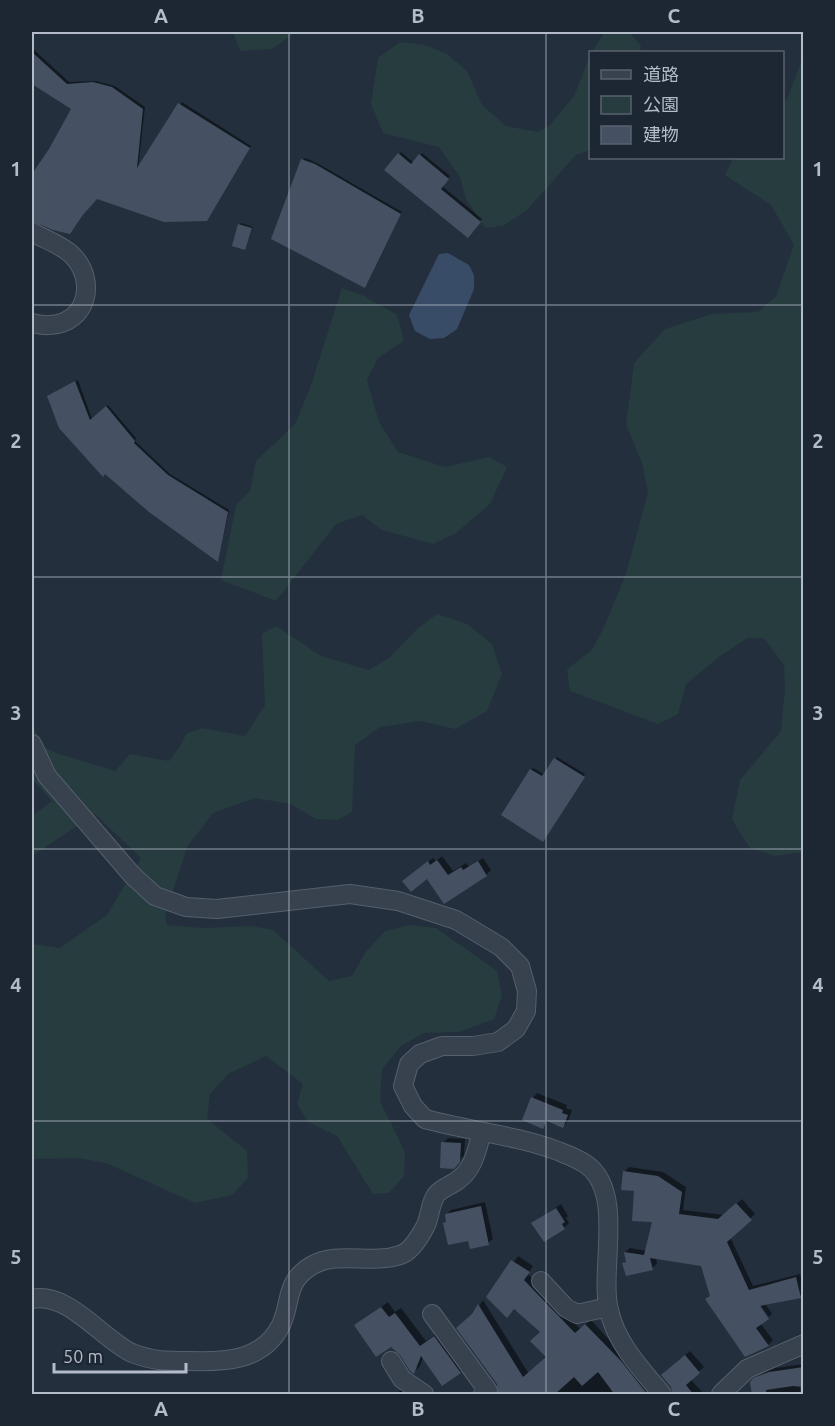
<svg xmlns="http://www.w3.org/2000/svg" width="835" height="1426" font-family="Ubuntu,'Noto Sans JP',sans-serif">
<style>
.green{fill:#263c3f}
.water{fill:#394c67}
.shadow{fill:#0007}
.building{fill:#455162}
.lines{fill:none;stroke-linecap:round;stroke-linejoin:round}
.minor-casing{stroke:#565f6c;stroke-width:20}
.minor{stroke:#38414e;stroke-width:18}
.grid{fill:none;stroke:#b4bcc9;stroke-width:1.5;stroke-opacity:0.55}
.neatline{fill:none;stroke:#b4bcc9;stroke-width:2}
.grid-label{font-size:20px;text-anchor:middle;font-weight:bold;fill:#b4bcc9}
</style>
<rect width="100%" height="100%" fill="#242f3e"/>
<path class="green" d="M233 32H296L272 49 240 51Z
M605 32H629L641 46 639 52H592Z
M400 42 425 45 447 54 467 71 482 105 506 126 538 132 549 126 574 96 590 56V150L576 155 527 210 503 226 485 228 466 199 460 177 439 147 383 133 371 104 378 58Z
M803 57 804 852 775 856 750 848 732 820 740 780 781 731 785 689 784 665 764 638H747L719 657 686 684 678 714 658 724 570 691 567 669 592 650 604 627 626 574 648 492 642 463 626 425 634 363 665 329 712 314 758 312 776 296 794 245 771 205 725 175 733 158H782L783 105 786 101Z
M342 288 364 296 397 315 404 341 378 358 367 380 379 422 398 452 445 467 489 457 507 467 490 504 456 533 433 544 382 530 362 515 336 524 276 601 221 580 236 505 250 491 256 461 295 424 310 388Z
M437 614 467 624 492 644 502 674 487 711 455 729 420 721 380 727 355 745 352 812 337 820 316 819 291 804 255 798 213 813 187 847 165 917 167 925 203 928 251 926 273 930 329 981 352 976 365 953 385 931 410 925 436 928 497 971 502 996 494 1019 459 1032 424 1033 401 1046 382 1069 380 1101 405 1152 404 1176 389 1193 373 1194 337 1136 308 1122 297 1104 303 1084 266 1056 228 1074 210 1094 207 1119 247 1151 248 1178 232 1195 195 1203 106 1163 78 1158 32 1159V944L60 948 107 915 141 858 95 814 32 856V816L52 801 32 779V724L44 747 59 754 115 771 130 754 169 761 182 743 186 734 202 728 245 736 265 705 262 634 276 626 321 656 369 670 389 658 418 628Z"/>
<path class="water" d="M448 253 469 265 474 275V289L457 329 444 338 430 339 415 331 409 315 439 254Z"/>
<path class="shadow" d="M32 48 69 82 96 81 115 86 145 107 138 169 182 102 251 146 209 217 97 197 53 228 32 219V176L50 150 73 109 32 83Z
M401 152 414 163 422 153 450 176 442 186 482 219 467 236 386 170Z
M305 158 317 163 402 212 367 284 303 160Z
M241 223 253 227 245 248 239 225Z
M78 380 92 419 108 405 136 438 135 441 170 474 229 510 218 560 50 395Z
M557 757 585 774 545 838 503 814 531 770 533 768 545 775Z
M442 856 453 871 466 863 469 867 483 858 491 870 486 875 409 876 433 858 436 861Z
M537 1093 567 1105 566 1108 572 1110 568 1121 563 1126 549 1121 543 1127 533 1098Z
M448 1138 465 1139 464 1155 458 1162 443 1143Z
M629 1167 663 1172 686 1187 683 1210 724 1215 742 1199 755 1214 730 1237 753 1286 800 1274 804 1287V1293L800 1296 765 1304 772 1313 769 1317 757 1300 760 1323 773 1340 768 1345 746 1356 703 1265 656 1257 657 1264 652 1268 624 1263 627 1260 625 1252 630 1248 647 1251 654 1220 624 1172Z
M485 1202 493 1239 488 1243 445 1223 448 1220 446 1215 451 1210Z
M561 1204 568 1216 566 1218 569 1223 564 1228 533 1223Z
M518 1256 533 1266 528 1274 580 1329 591 1320 658 1394H500L501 1391 474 1313 483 1300 529 1374 548 1357 542 1332 515 1307 507 1316 488 1297Z
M388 1302 395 1312 401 1308 426 1341 440 1331 466 1366 460 1372 423 1357 420 1366 414 1372 401 1354 391 1345 356 1325Z
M690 1351 704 1367 690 1379 704 1394H674L668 1370Z
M804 1364V1385H800V1394H753L757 1377 775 1368Z
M402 1388 415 1394H397Z"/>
<path class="building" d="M32 52 67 84 93 82 112 87 143 109 137 168 178 103 250 148 207 221 164 222 97 199 82 216 70 234 53 230 32 221V174L49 149 71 109 32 84Z
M398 153 411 164 419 154 449 179 441 189 481 222 468 238 384 170Z
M301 159 315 164 401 214 365 288 271 239Z
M238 224 252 228 245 250 232 246Z
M75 381 90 420 106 406 135 441 134 443 168 475 228 512 218 562 149 512 105 474 103 477 59 428 47 396Z
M554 758 585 777 543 842 501 815 530 769 542 776Z
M437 860 448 875 461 867 463 870 478 861 487 876 444 904 427 879 411 892 402 881 428 861 430 865Z
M531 1097 563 1110 562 1113 568 1115 563 1128 547 1121 543 1129 522 1120Z
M441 1142 461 1143 460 1162 454 1169 440 1168Z
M623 1171 658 1176 682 1192 679 1214 718 1219 736 1203 752 1220 727 1242 749 1290 796 1277 801 1298 760 1306 769 1319 756 1328 769 1346 745 1357 705 1299 710 1296 701 1266 650 1258 653 1270 626 1276 622 1263 626 1262 624 1252 644 1255 652 1222 632 1221 634 1191 621 1190Z
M481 1206 489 1245 470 1249 468 1241 448 1245 443 1223 446 1222 445 1214Z
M556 1208 565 1222 562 1224 565 1229 544 1242 531 1223Z
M511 1260 530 1272 524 1280 575 1333 585 1324 621 1361 648 1395H615L598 1372 582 1386 574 1377 554 1395H498L497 1384 456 1328 472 1314 478 1304 523 1377 546 1357 530 1341 540 1332 514 1309 507 1318 486 1297Z
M381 1307 389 1317 395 1313 420 1346 434 1336 461 1373 442 1386 421 1356 414 1374 410 1371 400 1355 391 1347 376 1357 354 1325Z
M685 1355 700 1373 686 1385 694 1395H673L671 1387 661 1375Z
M804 1367V1387L793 1386 766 1390 767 1395H752L750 1382 753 1378 769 1372Z"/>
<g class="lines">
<defs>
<path id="minor" d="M32 232C44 239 62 245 72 255 97 280 88 323 50 325 44 326 37 324 32 323
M32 744 47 776 133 876 155 896 186 907 217 909 350 894 398 901 456 920 501 947 520 966 527 991 526 1011 516 1029 498 1042 473 1046H442L420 1054 409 1064 403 1086 413 1106 425 1119C469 1131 515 1135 558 1151 568 1155 579 1159 587 1165 625 1193 599 1270 609 1310 616 1343 641 1369 662 1394
M541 1281 566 1308 577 1314 608 1307
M32 1299C68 1291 102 1339 132 1353 140 1356 151 1359 159 1360 169 1361 180 1361 190 1361 226 1362 263 1361 281 1325 292 1302 284 1283 311 1266 337 1250 371 1265 400 1255 411 1252 421 1235 426 1225 430 1216 430 1204 436 1195 441 1188 452 1185 458 1180 474 1169 477 1149 482 1132
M432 1314 488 1391 483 1394
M391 1361 402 1379 424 1394
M721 1394 747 1369 804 1344"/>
</defs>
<use href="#minor" class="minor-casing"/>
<use href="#minor" class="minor"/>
</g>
<path class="grid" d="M289 32V1394M546 32V1394M32 305H804M32 577H804M32 849H804M32 1121H804"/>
<rect width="835" height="1426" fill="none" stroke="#1d2633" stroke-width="66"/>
<rect x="589" y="51" width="195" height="108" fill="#1d2633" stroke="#59626f" stroke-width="1.5"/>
<rect x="601" y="70" width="30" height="9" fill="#38414e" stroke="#59626f" stroke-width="1.5"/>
<text x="643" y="81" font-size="18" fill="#b4bcc9">道路</text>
<rect x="601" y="96" width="30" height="18" fill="#263c3f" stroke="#59626f" stroke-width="1.5"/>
<text x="643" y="111" font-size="18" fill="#b4bcc9">公園</text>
<rect x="601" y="126" width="30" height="18" fill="#455162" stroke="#59626f" stroke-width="1.5"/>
<text x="643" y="141" font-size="18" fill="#b4bcc9">建物</text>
<path d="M54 1363v9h132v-9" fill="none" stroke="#b4bcc9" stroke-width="3"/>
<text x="63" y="1363" font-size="18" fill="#b4bcc9" stroke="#1d2633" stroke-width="4.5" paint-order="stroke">50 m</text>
<rect x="33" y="33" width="769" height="1360" class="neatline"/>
<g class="grid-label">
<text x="161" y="23">A</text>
<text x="418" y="23">B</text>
<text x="674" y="23">C</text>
<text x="16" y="176">1</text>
<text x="818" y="176">1</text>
<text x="16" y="448">2</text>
<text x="818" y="448">2</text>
<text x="16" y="720">3</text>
<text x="818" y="720">3</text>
<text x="16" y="992">4</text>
<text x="818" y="992">4</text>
<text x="16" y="1264">5</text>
<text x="818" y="1264">5</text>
<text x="161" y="1416">A</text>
<text x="418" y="1416">B</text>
<text x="674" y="1416">C</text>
</g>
</svg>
